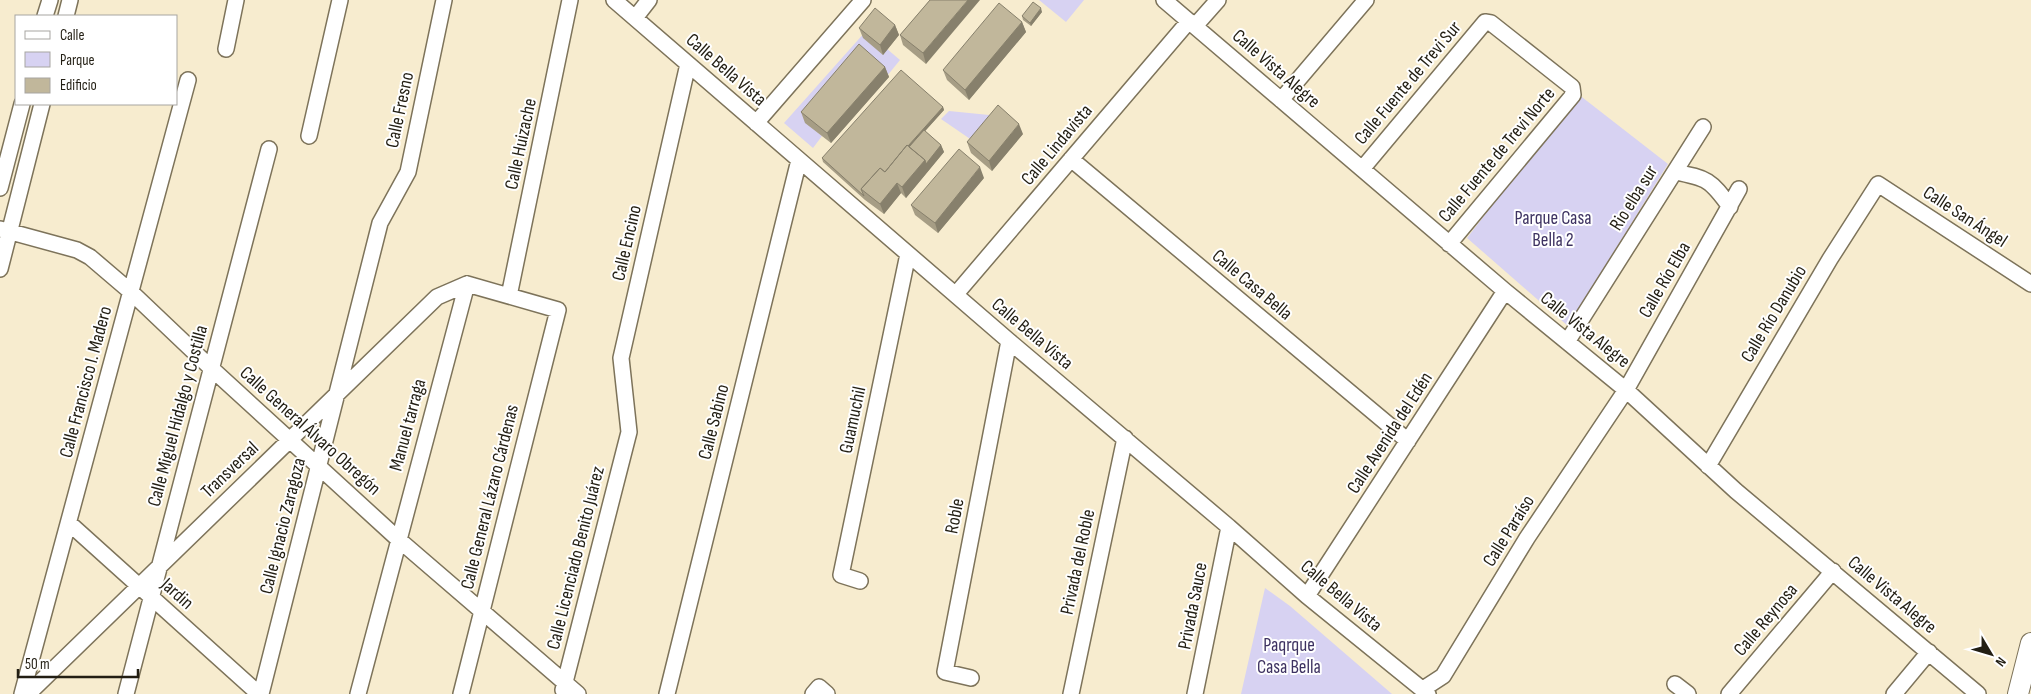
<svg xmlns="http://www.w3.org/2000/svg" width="2031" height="694" font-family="'Sofia Sans Condensed',sans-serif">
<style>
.green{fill:#d7d2f2}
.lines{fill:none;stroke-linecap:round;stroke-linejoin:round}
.minor-casing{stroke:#7d735a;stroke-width:18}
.major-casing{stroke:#7d735a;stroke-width:22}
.minor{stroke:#fff;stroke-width:15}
.major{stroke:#fff;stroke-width:20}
.wall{fill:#a69d85}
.shaded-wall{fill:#87806c}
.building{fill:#c1b79b;stroke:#87806c}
.labels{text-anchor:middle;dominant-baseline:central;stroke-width:4;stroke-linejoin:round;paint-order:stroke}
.street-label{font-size:19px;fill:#221e13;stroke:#fff}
.park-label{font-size:19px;fill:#3d3261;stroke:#fff}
</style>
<rect width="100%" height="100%" fill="#f7eccf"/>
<path class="green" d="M1039 0H1084L1066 22Z
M866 31 900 60 887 76 805 122 822 136 813 148 784 123Z
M1578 94 1668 164 1568 326 1467 238Z
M949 111 999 116 976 143 941 119Z
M1265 588 1290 606 1392 694H1241Z"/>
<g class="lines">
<defs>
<path id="minor" d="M614 0 1009 341 1229 527 1307 596 1428 694
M1164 0 1505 291 1626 390 1736 491 1978 694
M45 16 50 0
M66 16 70 0
M635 18 649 0
M1195 26 1218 0
M226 49 236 0
M1281 100 1366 0
M756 123 863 0
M309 136 340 0
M1071 159 1408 441
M1362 169 1485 22 1491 23 1572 87 1573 95 1449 244
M1675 172C1707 178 1711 180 1730 207
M0 188 22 104
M0 229 77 250 90 257 131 292 211 368 398 539 578 694
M0 269 42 104
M956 294 1189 21
M509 296 570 0
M1567 342 1703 127
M1708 466 1830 259 1878 184 2031 284
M69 523 259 694
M860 581 841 575 908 254
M1307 596 1505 291
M971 678 945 672 1009 341
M1675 684 1688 694
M1423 689 1443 676 1527 538 1626 390 1739 189
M563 690 629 432 621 358 688 64
M22 694 188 80
M28 694 437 297 467 284
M126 694 269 149
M261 694 380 223 408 172 444 0
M358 694 467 284
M461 694 558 310 467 284
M667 694 799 160
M813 694 819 687 827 694
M1071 694 1125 438
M1195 694 1229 527
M1729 694 1833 571
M1894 694 1929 652"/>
<path id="major" d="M2018 694 2031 643"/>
</defs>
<use href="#minor" class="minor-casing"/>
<use href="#major" class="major-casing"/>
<use href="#minor" class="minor"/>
<use href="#major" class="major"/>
</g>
<path class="wall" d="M930 0 926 64 903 45 900 35Z
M1042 12 1031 26 1023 20 1022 16Z
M1022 22 1026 32 969 100 947 80 943 70Z
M895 25 899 35 883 55 863 38 859 28Z
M885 67 889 77 831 143 805 123 801 112Z
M943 107 944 110 925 131 941 145 944 152 906 198 901 193 884 214 865 200 823 162 822 158Z
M1023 134 992 171 971 153 967 142Z
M984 178 938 233 915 215 911 205Z"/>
<path class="shaded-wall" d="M968 0H980L926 64 923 53Z
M1041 8 1042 12 1031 26 1030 23Z
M1022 22 1026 32 969 100 965 90Z
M895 25 899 35 883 55 880 45Z
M885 67 889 77 831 143 827 133Z
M943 107 944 110 909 149 866 193Z
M1019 124 1023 134 992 171 989 161Z
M941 145 944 152 906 198 902 187 925 160Z
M980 167 984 178 938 233 935 223Z
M897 183 901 193 884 214 880 204Z"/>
<path class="building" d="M930 0H968L923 53 900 35Z
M1033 2 1041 8 1030 23 1022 16Z
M999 3 1022 22 965 90 943 70Z
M875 8 895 25 880 45 859 28Z
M859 44 885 67 827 133 801 112Z
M901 70 943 107 908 146 907 145 885 172 880 168 861 189 864 196 822 158Z
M998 105 1019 124 989 161 967 142Z
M924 130 941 145 926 164 925 160 909 147Z
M907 145 925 160 902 187 897 183 880 204 861 189 880 168 885 172Z
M959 149 980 167 935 223 911 205Z"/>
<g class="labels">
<g class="street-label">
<text transform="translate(1276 69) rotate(41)">Calle Vista Alegre</text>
<text transform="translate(726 70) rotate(41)">Calle Bella Vista</text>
<text transform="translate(1408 83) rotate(-50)">Calle Fuente de Trevi Sur</text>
<text transform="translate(400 110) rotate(-78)">Calle Fresno</text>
<text transform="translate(521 144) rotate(-78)">Calle Huizache</text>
<text transform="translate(1057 145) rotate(-50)">Calle Lindavista</text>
<text transform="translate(1497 155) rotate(-50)">Calle Fuente de Trevi Norte</text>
<text transform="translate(1634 198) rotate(-58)">Rio elba sur</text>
<text transform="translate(1965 217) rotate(33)">Calle San Ángel</text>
<text transform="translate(627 243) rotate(-77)">Calle Encino</text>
<text transform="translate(1665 280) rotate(-60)">Calle Río Elba</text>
<text transform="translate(1252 285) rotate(40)">Calle Casa Bella</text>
<text transform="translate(1774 314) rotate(-59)">Calle Río Danubio</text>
<text transform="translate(1585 330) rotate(39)">Calle Vista Alegre</text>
<text transform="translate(1032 334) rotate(40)">Calle Bella Vista</text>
<text transform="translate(86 382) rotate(-75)">Calle Francisco I. Madero</text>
<text transform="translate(178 416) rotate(-75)">Calle Miguel Hidalgo y Costilla</text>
<text transform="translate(853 420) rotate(-78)">Guamuchil</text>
<text transform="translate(714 422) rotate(-76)">Calle Sabino</text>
<text transform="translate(408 425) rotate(-75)">Manuel tarraga</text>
<text transform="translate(310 431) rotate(42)">Calle General Álvaro Obregón</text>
<text transform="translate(1390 433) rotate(-57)">Calle Avenida del Edén</text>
<text transform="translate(230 470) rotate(-44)">Transversal</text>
<text transform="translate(490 497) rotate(-76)">Calle General Lázaro Cárdenas</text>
<text transform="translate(955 516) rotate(-79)">Roble</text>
<text transform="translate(283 526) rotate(-76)">Calle Ignacio Zaragoza</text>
<text transform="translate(1509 531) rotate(-58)">Calle Paraíso</text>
<text transform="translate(576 558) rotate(-76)">Calle Licenciado Benito Juárez</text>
<text transform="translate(1078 562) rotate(-78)">Privada del Roble</text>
<text transform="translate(177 594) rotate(42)">Jardin</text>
<text transform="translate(1892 595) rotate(40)">Calle Vista Alegre</text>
<text transform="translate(1341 596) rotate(40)">Calle Bella Vista</text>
<text transform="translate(1193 606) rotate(-79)">Privada Sauce</text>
<text transform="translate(1766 620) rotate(-50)">Calle Reynosa</text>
</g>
<g class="park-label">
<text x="1553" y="218">Parque Casa<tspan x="1553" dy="22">Bella 2</tspan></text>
<text x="1289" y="645">Paqrque<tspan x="1289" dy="22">Casa Bella</tspan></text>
</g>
</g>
<rect x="15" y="15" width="162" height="90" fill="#ffffff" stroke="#a7a5a1"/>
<rect x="25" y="31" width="25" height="8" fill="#ffffff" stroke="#a7a5a1"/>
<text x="60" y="40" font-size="15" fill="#221e13">Calle</text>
<rect x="25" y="52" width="25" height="15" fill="#d7d2f2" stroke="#a7a5a1"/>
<text x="60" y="65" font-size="15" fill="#221e13">Parque</text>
<rect x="25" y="78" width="25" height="15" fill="#c1b79b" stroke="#a7a5a1"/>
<text x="60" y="90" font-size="15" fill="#221e13">Edificio</text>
<g transform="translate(1991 654) rotate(128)" stroke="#ffffff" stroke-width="4" paint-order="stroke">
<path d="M0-4L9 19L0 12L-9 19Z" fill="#221e13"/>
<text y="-8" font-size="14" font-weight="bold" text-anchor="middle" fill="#221e13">N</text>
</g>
<path d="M18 669v8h120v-8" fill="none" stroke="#221e13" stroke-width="2.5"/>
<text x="25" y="669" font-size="15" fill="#221e13" stroke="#ffffff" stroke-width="4" paint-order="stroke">50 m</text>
</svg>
